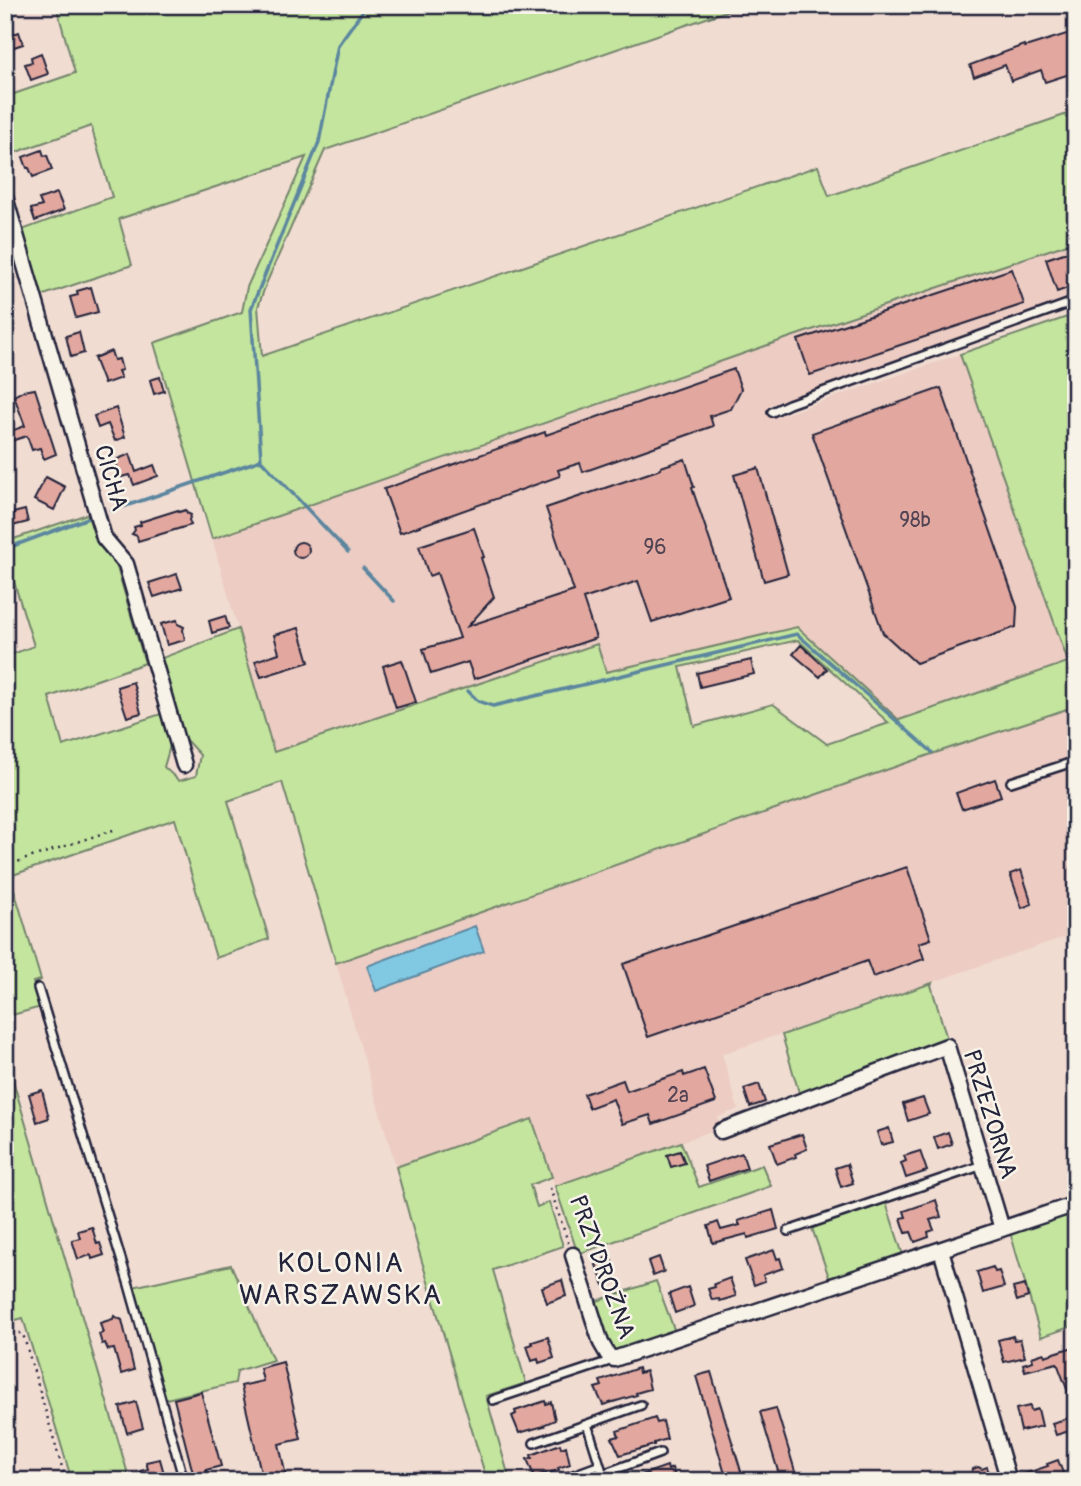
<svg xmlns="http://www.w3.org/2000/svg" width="1081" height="1486" font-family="Pangolin,sans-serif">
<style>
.built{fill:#ecccc3}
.green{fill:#c4e59e;stroke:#73846c;stroke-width:2;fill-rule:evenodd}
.water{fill:#81c8e2;stroke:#5b869f;stroke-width:2}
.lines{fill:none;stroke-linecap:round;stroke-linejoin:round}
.stream{stroke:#5b869f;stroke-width:3.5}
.building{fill:#e2a89f;stroke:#22223b;stroke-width:2}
.lane-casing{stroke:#22223b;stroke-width:12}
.street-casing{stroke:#22223b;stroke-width:19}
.path{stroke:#22223b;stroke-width:2.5;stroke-dasharray:2 5;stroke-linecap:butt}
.lane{stroke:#f7f3e8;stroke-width:7}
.street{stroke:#f7f3e8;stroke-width:14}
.labels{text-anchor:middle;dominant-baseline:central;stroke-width:5;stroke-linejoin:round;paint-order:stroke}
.number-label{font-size:21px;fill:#524454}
.street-label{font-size:24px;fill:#22223b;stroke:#f7f3e8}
.quarter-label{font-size:28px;letter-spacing:2px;fill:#22223b;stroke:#f7f3e8}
</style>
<rect width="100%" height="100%" fill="#f1dcd2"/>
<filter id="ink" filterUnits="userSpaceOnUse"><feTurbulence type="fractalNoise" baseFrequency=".0143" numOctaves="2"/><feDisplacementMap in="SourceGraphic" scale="14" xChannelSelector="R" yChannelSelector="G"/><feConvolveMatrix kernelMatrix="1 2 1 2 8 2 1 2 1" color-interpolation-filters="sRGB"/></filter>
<g filter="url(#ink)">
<path class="built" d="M1076 241V297L770 405 774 418 960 354 1068 662 898 720 797 627 605 673 597 644 274 753 212 539 788 338Z
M1076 706V753L1066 757 1076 784V933L722 1054 738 1109 718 1117 719 1128 654 1152 555 1186 532 1120 396 1167 336 963 929 755Z"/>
<path class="green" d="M56 5H744L325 150 266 284 258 307 262 356 818 166 829 196 1076 111V241L788 338 212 539 154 343 242 312 247 287 306 157 119 219 132 265 41 296 22 230 112 197 91 126 5 156V97L75 73Z
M1076 314V706L929 755 336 963 282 782 228 801 269 939 216 958 175 819 10 876 41 980 33 982 41 1007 5 1017V657L34 646 5 553V542L87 514 95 536 116 564 145 663 49 697 63 746 161 714 170 746 164 767 179 781 196 776 200 755 184 738 162 658 238 629 274 752 597 644 606 672 797 627 899 720 1068 662 960 354ZM798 640 889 723 827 744 773 704 694 726 680 667Z
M932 983 931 985 947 1039 800 1096 782 1035Z
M5 1053 130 1481H72L23 1318 5 1323Z
M532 1119 552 1177 530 1185 537 1207 549 1202 563 1246 493 1270 526 1383 486 1396 510 1481H487L418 1248 396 1167Z
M681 1142 699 1187 762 1165 771 1186 578 1254 555 1186Z
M886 1203 903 1255 830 1280 812 1228Z
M1076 1210V1325L1041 1337 1010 1232Z
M231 1265 273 1360 237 1371 235 1383 166 1399 133 1287Z
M656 1281 675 1332 617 1352 609 1348 594 1302Z"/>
<path class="water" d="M475 926 484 951 376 991 367 966Z"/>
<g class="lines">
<path class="stream" d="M111 511 261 460
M5 549 88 518
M348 552 261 460 251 309 319 142 338 45 367 5
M363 568 394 601
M468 691 478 701 493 706 797 634 932 752"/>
</g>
<path class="building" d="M1076 31V72L1045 82 1041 70 1011 81 1005 65 974 77 970 65 1024 45 1025 47Z
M19 32 23 44 5 50V37Z
M41 53 48 74 31 80 25 64 32 62 31 57Z
M42 150 44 156 47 155 52 170 33 177 29 168H27L23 157Z
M57 193 64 210 35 221 31 209 42 206 39 199Z
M1076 249V285L1057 292 1046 259Z
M1012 269 1024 304 810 375 798 340Z
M91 287 98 312 76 318 70 297 78 295 77 291Z
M79 332 84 353 71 357 66 336Z
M111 351 114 360 119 359 122 370 118 371 121 378 104 384 94 358Z
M734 369 741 389 731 409 710 416 713 426 583 472 580 463 558 470 560 476 400 533 384 489 545 432 546 435Z
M160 377 164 391 154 394 150 380Z
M941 388 1017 607 1016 627 916 663 883 633 812 433Z
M35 389 56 454 44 459 40 448 32 450 27 436 11 441 8 432 25 426 14 396 23 391Z
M116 408 125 437 115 441 108 424 98 428 94 416Z
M130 454 136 472 154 465 158 476 134 485 130 475 121 477 115 460Z
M685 459 694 487 692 488 729 597 652 622 638 581 583 599 596 638 474 679 468 662 431 674 423 649 460 638 437 573 429 576 419 546 474 528 484 557 481 558 494 597 468 626 574 591 546 508 661 469V467Z
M758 468 788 574 764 581 734 475Z
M46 477 65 487 54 510 34 500Z
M25 510 28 522 12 526 9 514Z
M178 510 179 512 186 510 187 513 191 515 189 520 191 525 138 541 137 536 132 534 135 530 134 527 141 525 140 522Z
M293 550a8 8 0 1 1 16 0a8 8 0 1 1-16 0Z
M177 574 182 588 154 597 149 583Z
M225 616 229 628 212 633 209 621Z
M177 620 178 624 184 627 183 630 185 640 167 645 161 624Z
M299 628 309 662 261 677 255 661 279 653 274 635Z
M801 645 827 669 820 677 793 654Z
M402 660 416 702 396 708 383 666Z
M751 660 754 674 700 687 697 673Z
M133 682 141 713 127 717 117 687Z
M995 779 1001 796 962 809 956 793Z
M907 867 931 939 919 943 924 959 873 977 867 961 648 1037 623 964Z
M1021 870 1032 904 1022 908 1010 874Z
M704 1069 716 1102 653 1124 650 1115 622 1124 613 1099 589 1108 584 1094 623 1080 627 1091 683 1072 684 1076Z
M759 1084 765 1102 750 1107 744 1089Z
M42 1090 49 1118 37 1122 29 1094Z
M923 1098 929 1114 908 1121 903 1104Z
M889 1128 893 1142 881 1145 877 1132Z
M948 1132 952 1144 938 1149 934 1137Z
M802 1134 807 1149 795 1154 796 1157 777 1164 770 1144Z
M680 1151 685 1163 671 1167 667 1155Z
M920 1151 927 1171 906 1178 901 1163 906 1161 904 1156Z
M742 1153 747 1168 709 1181 704 1166Z
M847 1164 853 1183 841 1187 835 1168Z
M936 1200 941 1217 930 1220 934 1230 928 1232 929 1237 915 1242 911 1232 906 1233 901 1218 906 1217 904 1211Z
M773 1210 778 1229 748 1238 747 1234 713 1243 708 1226 718 1222 721 1230 740 1225 738 1221Z
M92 1227 97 1244 100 1243 104 1255 92 1259 91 1255 78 1259 72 1240 80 1238 78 1231Z
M774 1250 777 1259 780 1258 783 1268 763 1275 765 1281 754 1285 745 1260Z
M659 1257 664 1272 653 1276 648 1261Z
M605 1258 612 1261 617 1281 604 1285 596 1265 603 1262Z
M993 1267 995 1272 999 1271 1004 1287 983 1293 977 1272Z
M730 1278 736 1296 720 1301 719 1299 712 1300 708 1289 715 1287 714 1284Z
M562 1280 566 1296 547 1303 542 1287Z
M1025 1285 1028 1297 1017 1301 1013 1288Z
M688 1287 694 1306 675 1313 669 1294Z
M114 1316 122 1320 134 1370 121 1374 114 1349 108 1350 105 1343 102 1344 99 1334 103 1333 100 1323 113 1319Z
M1013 1336 1014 1340 1020 1339 1025 1357 1004 1362 998 1340Z
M548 1337 554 1358 539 1363 538 1359 532 1361 527 1346 533 1344 532 1342Z
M1076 1346V1409L1075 1410 1057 1363 1025 1371 1023 1364 1033 1361 1032 1357 1044 1353 1045 1356Z
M283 1362 301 1439 279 1444 287 1481H263L241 1386 263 1381 260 1368Z
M638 1368 639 1373 646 1371 650 1389 636 1393 637 1395 603 1405 595 1388 602 1386 600 1381Z
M711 1372 716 1389 744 1481H727L716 1443 696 1376Z
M201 1392 221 1466 206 1470 209 1481H195L174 1399Z
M545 1401 546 1404 551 1402 555 1420 543 1425 544 1426 519 1433 512 1416 516 1414 515 1411Z
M136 1402 143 1428 127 1433 120 1407Z
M1030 1406 1031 1411 1038 1409 1042 1426 1021 1431 1016 1409Z
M776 1408 786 1441 798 1481H781L760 1412Z
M1076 1416V1429L1056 1435 1052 1423Z
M655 1418 657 1423 663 1421 667 1439 654 1443V1445L620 1455 612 1438 619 1436 617 1431Z
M560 1444 561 1448 566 1446 570 1464 558 1468 559 1470 534 1476 527 1459 532 1458 531 1455Z
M160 1459 166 1481H143L140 1471 148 1469 146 1462Z
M1058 1460 1066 1481H1053L1052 1478 1044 1481H1018V1476L1048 1466 1047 1464Z
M667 1466 668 1470 672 1468 676 1479 671 1481H630V1479Z
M978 1467 982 1469 987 1467 992 1481H967L973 1469Z"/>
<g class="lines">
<defs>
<path id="lane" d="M772 412 789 404 1076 301
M1011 782 1076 761
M38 988 129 1285 184 1481
M788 1231 983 1165
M493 1400 613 1360
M587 1424 605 1481
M534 1443 641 1405
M603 1474 660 1453
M557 1481 600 1465"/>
<path id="street" d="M5 197 104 538 126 564 184 765
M721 1131 947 1046 1002 1229
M941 1250 1009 1481
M573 1255 601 1343 608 1355 614 1359 1076 1204"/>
</defs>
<use href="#lane" class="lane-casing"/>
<use href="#street" class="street-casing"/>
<path class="path" d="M5 866 116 829
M550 1188 569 1245
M5 1334 16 1332 23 1334 66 1481"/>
<use href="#lane" class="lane"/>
<use href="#street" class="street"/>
</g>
</g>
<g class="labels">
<g class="number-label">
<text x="915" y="520">98b</text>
<text x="655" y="547">96</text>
<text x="678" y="1095">2a</text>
</g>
<g class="street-label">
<text transform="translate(111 478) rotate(74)">CICHA</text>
<text transform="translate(990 1114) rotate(73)">PRZEZORNA</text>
<text transform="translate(602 1267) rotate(70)">PRZYDROŻNA</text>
</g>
<g class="quarter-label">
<text x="341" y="1263">KOLONIA<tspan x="341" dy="32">WARSZAWSKA</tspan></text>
</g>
</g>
<rect width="1081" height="1486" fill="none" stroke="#f7f3e8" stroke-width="28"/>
<rect x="14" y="14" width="1053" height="1458" fill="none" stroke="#22223b" stroke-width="2.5" filter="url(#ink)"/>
</svg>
